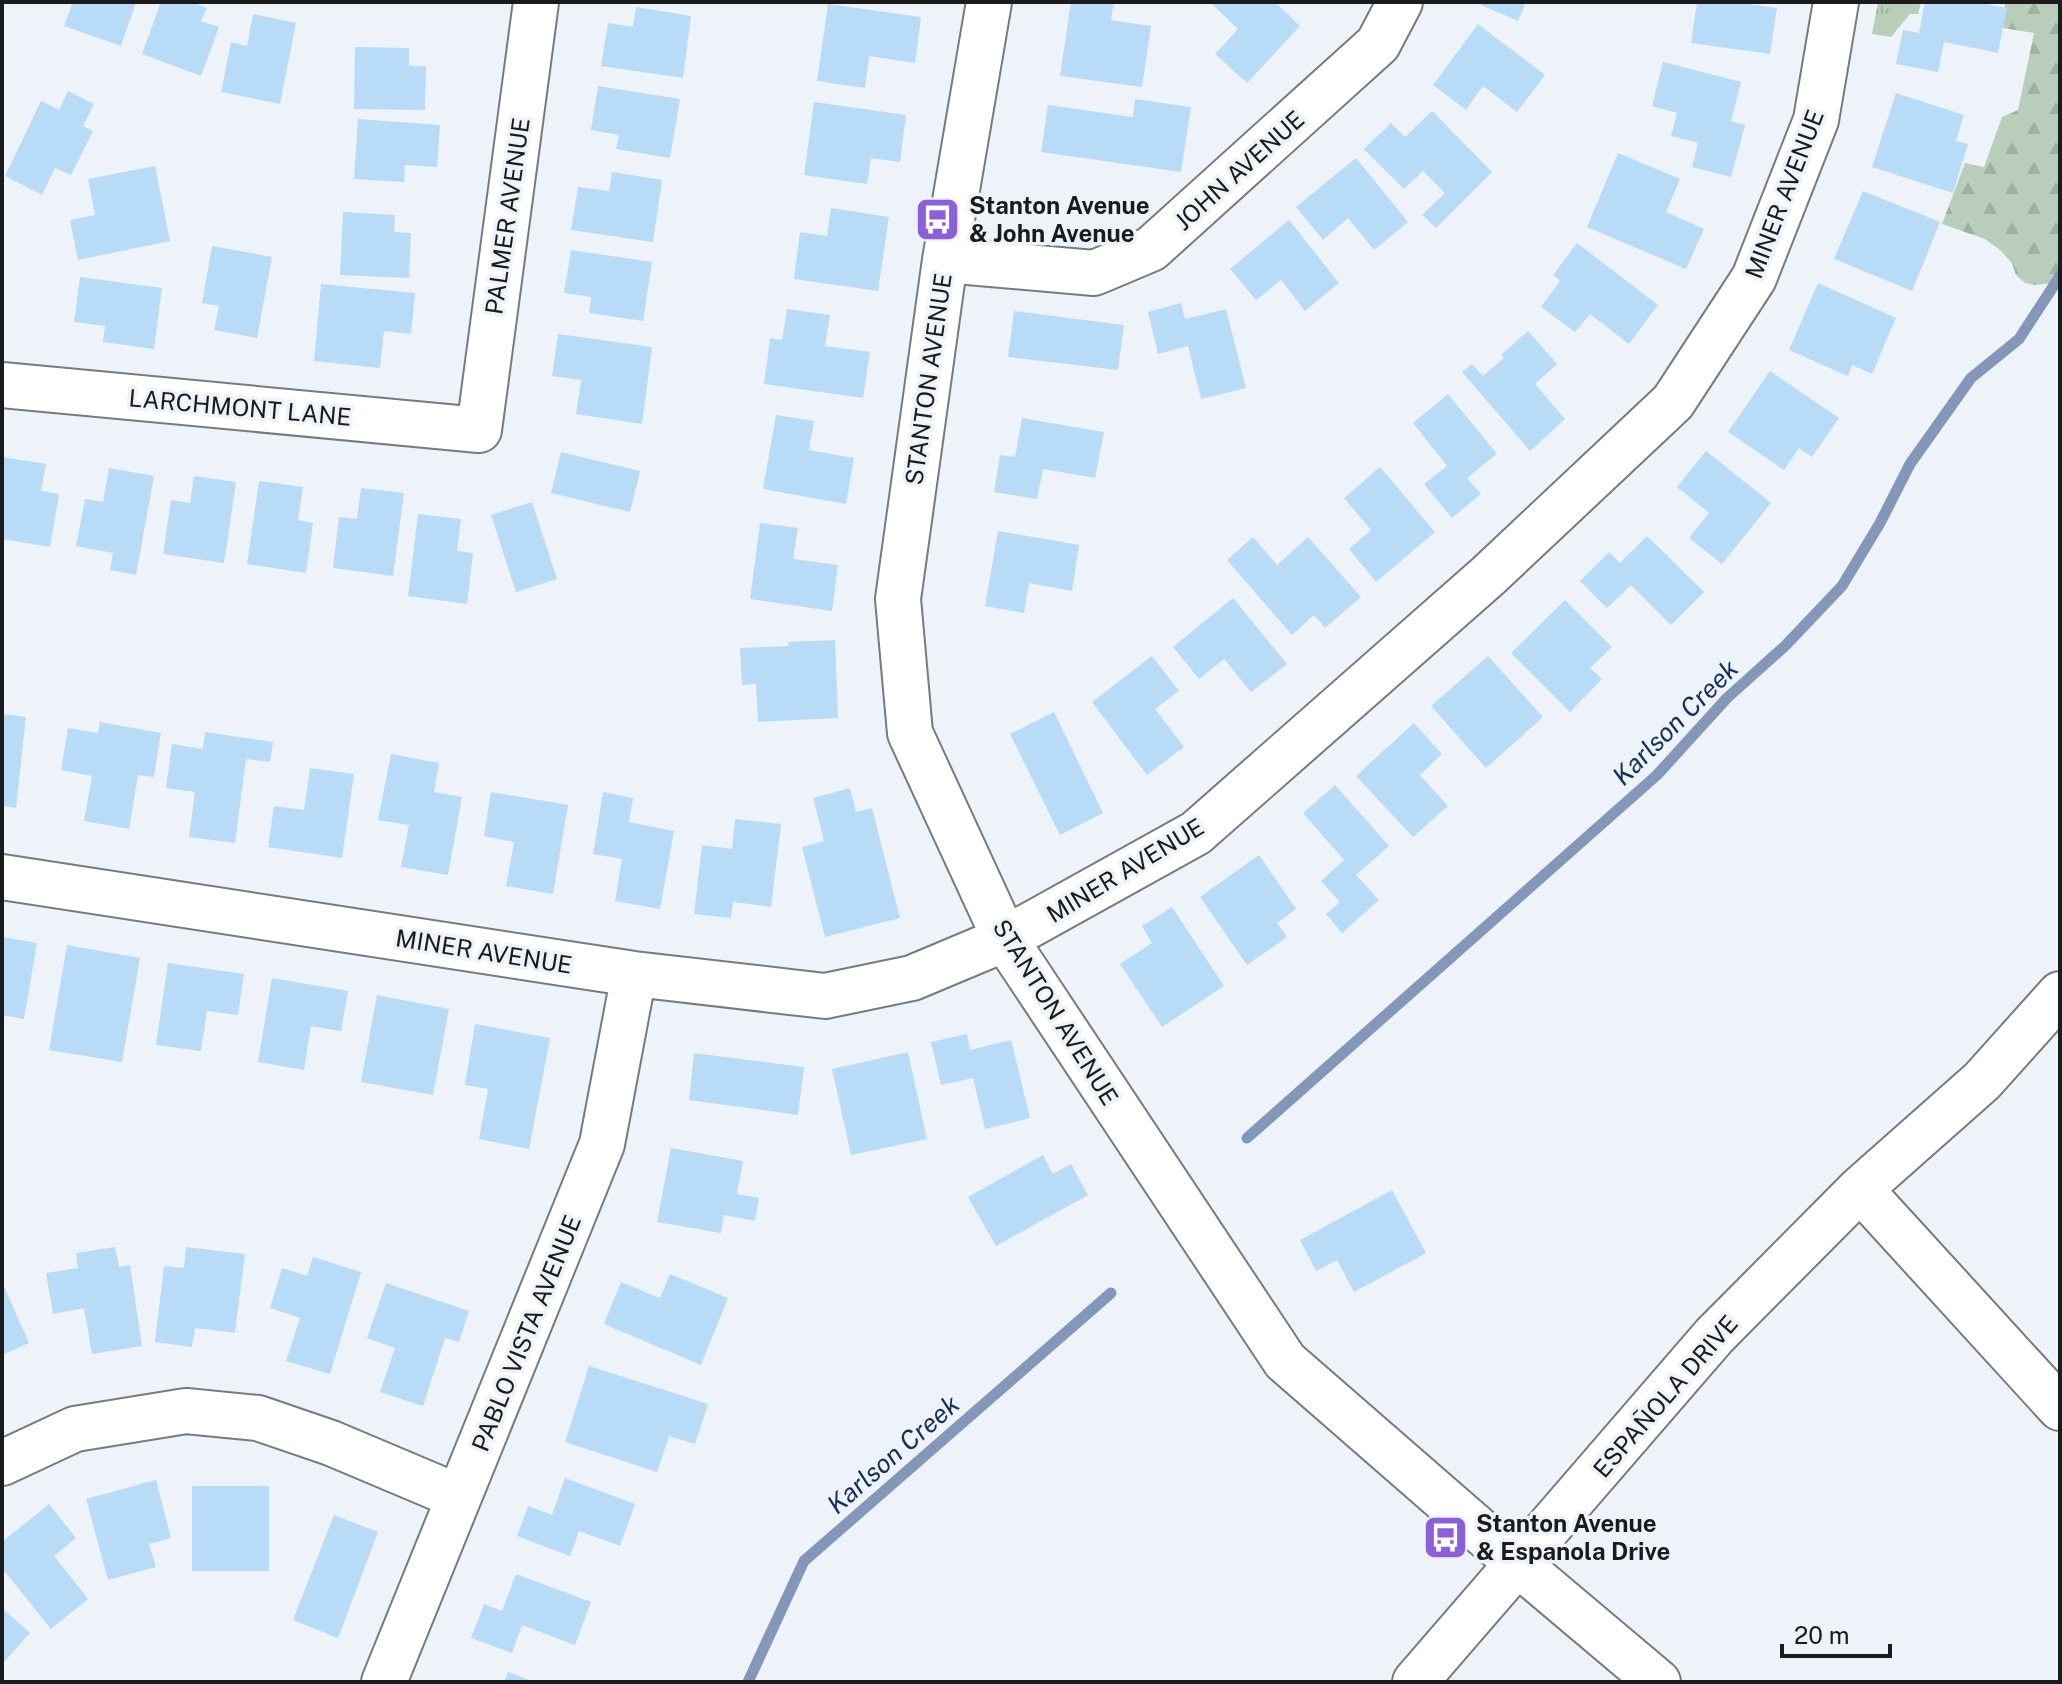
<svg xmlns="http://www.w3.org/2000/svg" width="2062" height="1684" font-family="'Public Sans',sans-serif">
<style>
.grass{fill:url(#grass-tufts)}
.forest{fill:url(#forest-firs)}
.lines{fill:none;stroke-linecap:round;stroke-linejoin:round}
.stream{stroke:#8398b8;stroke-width:11}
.building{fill:#b8dcf8}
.minor-casing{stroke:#767b7f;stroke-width:48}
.minor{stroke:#fff;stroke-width:44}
.labels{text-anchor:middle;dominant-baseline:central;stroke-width:7;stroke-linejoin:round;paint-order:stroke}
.street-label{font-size:24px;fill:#191b1c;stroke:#edf3f8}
.poi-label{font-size:24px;font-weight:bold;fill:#191b1c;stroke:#edf3f8;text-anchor:start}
.water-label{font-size:26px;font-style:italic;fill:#13305b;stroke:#edf3f8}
</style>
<defs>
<pattern id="grass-tufts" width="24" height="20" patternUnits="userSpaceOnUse" patternTransform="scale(2)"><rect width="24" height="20" fill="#b8ceba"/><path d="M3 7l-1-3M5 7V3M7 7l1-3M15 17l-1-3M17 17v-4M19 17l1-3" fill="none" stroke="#9eb09f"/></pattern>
<pattern id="forest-firs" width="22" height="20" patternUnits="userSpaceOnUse" patternTransform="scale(2)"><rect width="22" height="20" fill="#b8ceba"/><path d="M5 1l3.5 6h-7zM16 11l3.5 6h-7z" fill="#9eb09f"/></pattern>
</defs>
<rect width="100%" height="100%" fill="#edf3f8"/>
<path class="grass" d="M1878 2H1921L1918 14H1910L1891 37 1872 34Z"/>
<path class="forest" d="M2005 2H2060V274L2053 283 2036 285 2025 283 2016 275 2012 263 2000 250 1985 239 1942 224 1965 163 1984 167 2002 117 2018 110 2034 33 2003 28Z"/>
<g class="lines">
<path class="stream" d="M1247 1138 1657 775 1727 698 1785 646 1842 586 1880 523 1910 464 1971 378 2019 339 2060 276
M748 1682 804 1561 1111 1293"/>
</g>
<path class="building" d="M73 2H136L121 46 64 26Z
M161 2H191L207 8 201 21 219 27 201 76 142 54Z
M1071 2H1114L1111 20 1151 26 1142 87 1060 76Z
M1210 2H1275L1300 26 1247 83 1215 54 1238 29Z
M1483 2H1526L1518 21 1481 5Z
M1697 2H1735L1777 8 1770 54 1691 43Z
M1925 2H1977L2007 8 1998 53 1944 42 1938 72 1896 64 1903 30 1919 33Z
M828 4 921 17 915 63 869 56 865 88 817 81Z
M636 7 691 16 683 78 601 66 608 23 633 27Z
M253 14 296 23 280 104 221 92 231 42 247 46Z
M1478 24 1545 75 1517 112 1483 86 1466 110 1433 85Z
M355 47 409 48V66H426L425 110 354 109Z
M1663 62 1741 82 1731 121 1745 125 1731 177 1692 167 1698 143 1671 136 1677 113 1652 106Z
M598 86 680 99 670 158 616 149 619 135 591 130Z
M68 91 94 104 83 126 93 131 71 175 55 168 42 195 5 176 41 101 59 110Z
M1896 93 1964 115 1956 141 1968 144 1953 193 1872 167Z
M1135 99 1191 107 1181 172 1041 152 1048 105 1133 117Z
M814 102 906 115 900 162 871 158 867 184 804 175Z
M1432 111 1492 172 1436 228 1422 215 1445 193 1423 171 1404 189 1364 149 1391 123 1405 137Z
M358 119 440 125 437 167 405 165 404 182 354 179Z
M1618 153 1680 179 1666 212 1704 229 1686 269 1587 227Z
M1356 158 1408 222 1374 250 1348 218 1323 240 1296 207Z
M155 166 170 241 78 260 70 220 95 215 88 179Z
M612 172 662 180 653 242 571 230 578 187 609 191Z
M1863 191 1940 222 1912 291 1834 259Z
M831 208 889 217 878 291 794 279 800 232 827 236Z
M343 212 395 215 394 232 411 233 409 278 340 275Z
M1289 220 1339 283 1305 311 1281 280 1256 300 1230 269Z
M1577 243 1658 305 1629 344 1590 314 1575 332 1541 307 1560 281 1553 275Z
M212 246 272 257 257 338 214 330 219 306 202 303Z
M571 250 652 262 643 321 589 313 591 297 564 293Z
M80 277 162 288 154 349 103 342 105 326 74 322Z
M1818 283 1896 318 1872 374 1852 365 1848 376 1789 350Z
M321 284 415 293 411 334 384 331 380 368 314 361Z
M1181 303 1185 319 1226 309 1246 388 1201 399 1188 346 1158 354 1148 312Z
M787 309 830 315 825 346 870 352 863 398 764 384 770 338 782 340Z
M1014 311 1124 325 1118 370 1008 357Z
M1528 331 1557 364 1535 384 1565 419 1530 451 1462 372 1472 364 1483 376 1504 358 1501 355Z
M558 334 652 347 642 424 576 414 581 380 552 376Z
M1770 371 1839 418 1812 457 1799 448 1784 470 1728 432Z
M1448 394 1497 454 1467 478 1481 494 1452 518 1424 484 1447 466 1413 423Z
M776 415 814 421 809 450 854 458 846 504 763 489Z
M1022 418 1104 432 1095 478 1043 469 1037 499 994 492 1000 455 1015 457Z
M1706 451 1771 503 1722 564 1689 538 1709 513 1677 487Z
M561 452 640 471 630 512 551 493Z
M2 457 46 464 41 491 59 494 50 547 2 539Z
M1380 467 1435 532 1376 582 1349 549 1371 530 1344 498Z
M109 468 154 476 136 575 110 570 113 553 76 546 85 499 103 502Z
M194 476 236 482 224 563 163 554 171 500 190 503Z
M259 481 303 487 298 520 313 523 306 573 247 564Z
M361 488 404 493 393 576 333 568 339 517 357 519Z
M532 502 557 579 516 592 491 515Z
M418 514 461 519 457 551 473 553 467 604 408 596Z
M760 523 798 528 793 559 838 565 832 611 750 599Z
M998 531 1079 545 1072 591 1029 583 1024 613 985 606Z
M1647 536 1704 592 1671 625 1631 585 1607 608 1580 581 1609 552 1620 563Z
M1253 537 1277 565 1308 537 1361 597 1325 628 1314 615 1292 635 1227 560Z
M1233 598 1287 664 1251 692 1224 659 1199 679 1173 647Z
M1565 600 1612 647 1590 668 1602 679 1570 712 1511 653Z
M835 640 838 718 758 722 756 684 742 685 740 648 789 646 788 642Z
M1152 656 1179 691 1155 709 1184 747 1147 775 1092 702Z
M1488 656 1543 717 1486 768 1431 706Z
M1054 712 1103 813 1060 835 1010 734Z
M2 714 26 717 16 808 2 806Z
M100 722 161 733 154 777 138 775 129 829 84 821 92 776 61 770 68 728 98 733Z
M1414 723 1442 754 1420 775 1448 806 1413 837 1356 776Z
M205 732 273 742 270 762 246 759 235 843 189 837 195 792 166 788 172 744 203 749Z
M391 754 439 763 434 792 462 797 448 875 401 867 409 825 378 820Z
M310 768 354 774 342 858 268 847 274 806 304 810Z
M1335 785 1389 846 1356 875 1379 900 1342 933 1326 914 1340 902 1321 881 1344 860 1303 813Z
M850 788 856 812 872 808 900 918 825 937 802 847 824 841 813 798Z
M491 792 568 805 553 894 506 886 514 842 484 836Z
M603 792 633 798 629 822 674 831 660 909 615 901 622 859 593 854Z
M735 819 781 824 771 907 733 902 731 918 694 914 702 845 732 849Z
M1259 855 1296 909 1277 923 1287 937 1247 965 1200 897Z
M1172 907 1224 986 1162 1027 1120 964 1152 943 1142 926Z
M3 937 37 943 24 1019 2 1015Z
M67 945 140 958 122 1062 49 1050Z
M168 963 244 974 238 1015 207 1011 201 1051 156 1045Z
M272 978 348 991 341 1031 311 1026 304 1070 258 1062Z
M377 995 449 1009 433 1095 361 1082Z
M475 1024 550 1038 529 1149 479 1139 488 1089 465 1085Z
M967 1034 970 1050 1011 1040 1030 1118 985 1129 973 1078 941 1085 931 1042Z
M908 1052 927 1139 851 1155 832 1069Z
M694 1053 804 1067 798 1115 689 1100Z
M671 1148 743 1161 737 1194 759 1198 755 1221 724 1215 721 1233 657 1222Z
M1043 1155 1053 1174 1071 1164 1088 1195 996 1246 968 1197Z
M1392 1190 1426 1253 1354 1292 1337 1260 1316 1271 1300 1240Z
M115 1247 119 1267 130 1265 142 1346 92 1354 84 1308 53 1314 46 1273 78 1268 76 1253Z
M186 1247 245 1254 235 1333 195 1328 192 1347 155 1342 164 1266 184 1268Z
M313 1257 361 1272 330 1374 286 1361 300 1318 270 1308 282 1268 307 1276Z
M670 1274 728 1298 701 1365 604 1324 621 1282 660 1298Z
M2 1282 29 1343 2 1355Z
M386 1283 469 1311 459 1342 445 1338 423 1406 380 1392 395 1348 367 1338Z
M589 1366 708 1404 695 1444 669 1436 657 1472 565 1442Z
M565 1478 635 1504 620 1546 579 1531 570 1556 517 1536 528 1506 552 1515Z
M156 1480 171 1538 149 1544 156 1567 108 1580 86 1499Z
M192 1486H269V1571H192Z
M49 1504 76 1538 54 1556 88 1599 51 1629 2 1568V1542Z
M334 1515 378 1532 338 1638 293 1620Z
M516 1574 591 1602 575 1645 522 1625 512 1653 471 1638 484 1604 502 1611Z
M2 1608 30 1633 2 1664Z
M508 1672 534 1682H504Z"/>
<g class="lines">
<defs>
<path id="minor" d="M989 2 945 260 898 599 910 733 1005 939 1285 1361 1518 1564 1658 1682
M945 260 1094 273 1151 249 1378 44 1400 2
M2 385 479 430 536 2
M2 877 634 974 825 996 912 978 1005 939 1196 833 1488 576 1673 402 1754 278 1816 120 1836 2
M1860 1189 2060 1408
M2 1463 75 1429 186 1411 258 1418 331 1443 459 1497
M384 1682 602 1144 634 974
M1415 1682 1714 1336 1860 1189 1982 1081 2060 994"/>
</defs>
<use href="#minor" class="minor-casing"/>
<use href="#minor" class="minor"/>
</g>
<defs>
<symbol id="bus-square" viewBox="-11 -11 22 22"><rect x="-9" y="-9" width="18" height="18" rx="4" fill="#8b60da" stroke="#edf3f8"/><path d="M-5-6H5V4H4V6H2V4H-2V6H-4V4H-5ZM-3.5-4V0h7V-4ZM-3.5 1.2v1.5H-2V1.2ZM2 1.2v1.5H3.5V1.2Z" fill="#fff"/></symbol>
</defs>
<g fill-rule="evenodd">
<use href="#bus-square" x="912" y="194" width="51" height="51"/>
<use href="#bus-square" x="1420" y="1512" width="51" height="51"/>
</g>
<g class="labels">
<g class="street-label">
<text transform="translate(1239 170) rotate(-42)">JOHN AVENUE</text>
<text transform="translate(1784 194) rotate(-69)">MINER AVENUE</text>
<text transform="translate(507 216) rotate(-82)">PALMER AVENUE</text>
<text transform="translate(928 379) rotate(-82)">STANTON AVENUE</text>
<text transform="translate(240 407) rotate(5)">LARCHMONT LANE</text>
<text transform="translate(1125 870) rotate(-31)">MINER AVENUE</text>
<text transform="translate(484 951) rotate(9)">MINER AVENUE</text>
<text transform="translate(1056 1012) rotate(58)">STANTON AVENUE</text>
<text transform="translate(526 1333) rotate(-68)">PABLO VISTA AVENUE</text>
<text transform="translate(1665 1396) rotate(-49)">ESPAÑOLA DRIVE</text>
</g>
<g class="poi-label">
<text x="969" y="205">Stanton Avenue<tspan x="969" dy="28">&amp; John Avenue</tspan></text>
<text x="1476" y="1523">Stanton Avenue<tspan x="1476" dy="28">&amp; Espanola Drive</tspan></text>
</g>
<g class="water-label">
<text transform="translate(1675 722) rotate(-45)">Karlson Creek</text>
<text transform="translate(893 1454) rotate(-41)">Karlson Creek</text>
</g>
</g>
<rect width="2062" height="1684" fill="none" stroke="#191b1c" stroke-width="8"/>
<path d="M1782 1644v12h108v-12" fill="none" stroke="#191b1c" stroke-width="4"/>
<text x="1794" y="1644" font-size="24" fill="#191b1c" stroke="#edf3f8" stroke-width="6" paint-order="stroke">20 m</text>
</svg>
